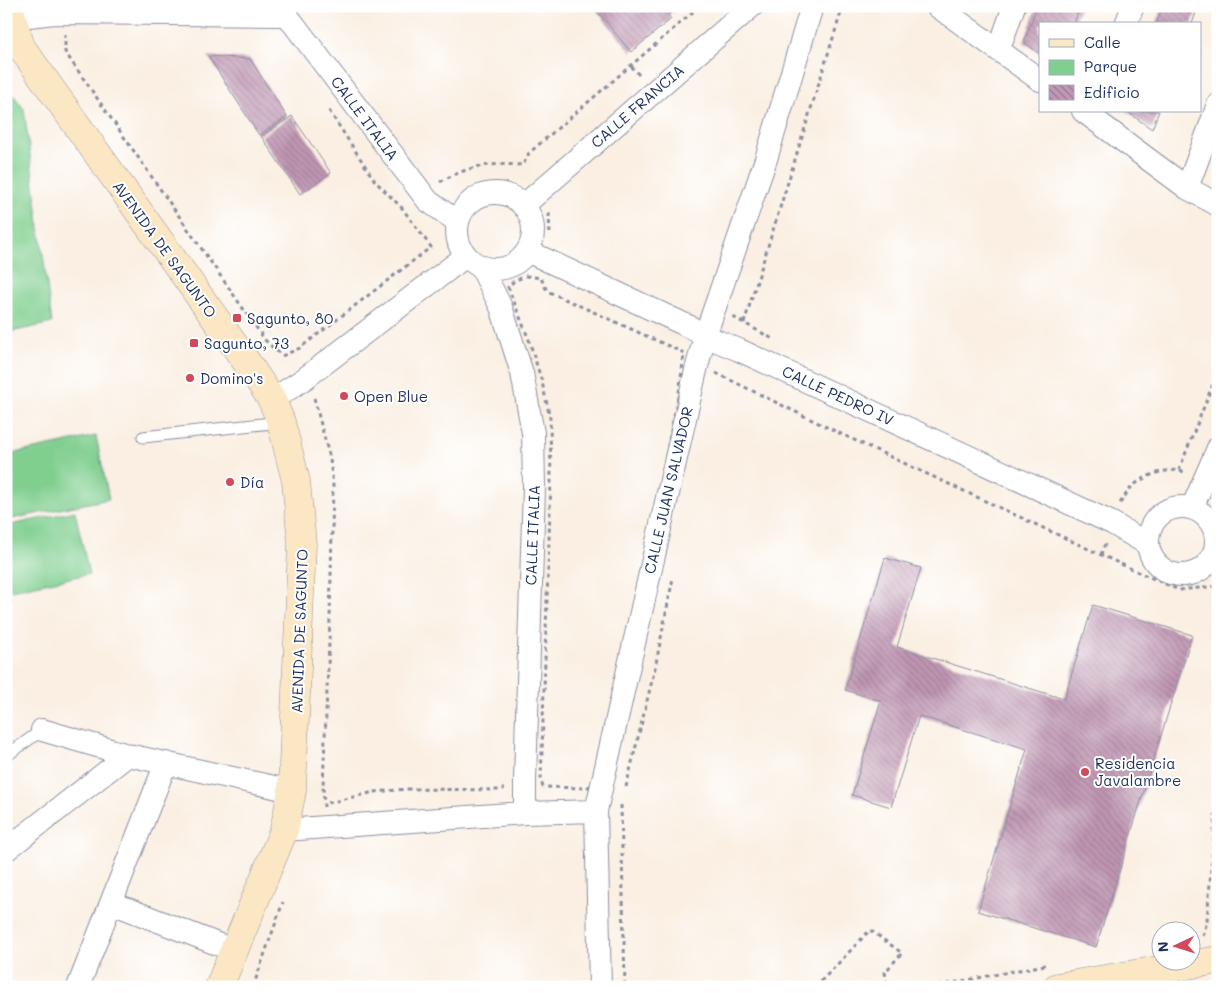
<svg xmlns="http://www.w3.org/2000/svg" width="1224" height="993" font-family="Mali,sans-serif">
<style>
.green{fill:#80cf8f;stroke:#4e7f76}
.building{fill:url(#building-back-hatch)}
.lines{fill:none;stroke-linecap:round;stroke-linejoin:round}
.lane-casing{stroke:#8a8fa0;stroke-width:13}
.street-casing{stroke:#8a8fa0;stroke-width:24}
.secondary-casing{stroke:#8a8fa0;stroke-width:29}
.path{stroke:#8a8fa0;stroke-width:3;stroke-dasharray:4 4;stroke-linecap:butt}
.lane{stroke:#fff;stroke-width:11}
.street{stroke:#fff;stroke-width:22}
.secondary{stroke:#fbe7c3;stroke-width:28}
.poi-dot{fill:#d1495b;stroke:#fff;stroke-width:2}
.labels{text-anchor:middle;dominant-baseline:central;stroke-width:4;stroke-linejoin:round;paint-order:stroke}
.street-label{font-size:15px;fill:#1b2f5e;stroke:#fff}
.poi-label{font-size:15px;fill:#1b2f5e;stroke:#fff;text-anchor:start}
</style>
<defs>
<pattern id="building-back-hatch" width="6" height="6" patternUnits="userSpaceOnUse" patternTransform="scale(1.25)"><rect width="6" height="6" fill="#c096b2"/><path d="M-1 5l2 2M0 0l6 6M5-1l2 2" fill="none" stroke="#9b7b94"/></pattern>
</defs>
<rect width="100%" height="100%" fill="#fff"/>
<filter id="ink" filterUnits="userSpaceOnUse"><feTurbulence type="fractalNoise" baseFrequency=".02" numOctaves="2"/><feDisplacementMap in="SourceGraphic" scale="10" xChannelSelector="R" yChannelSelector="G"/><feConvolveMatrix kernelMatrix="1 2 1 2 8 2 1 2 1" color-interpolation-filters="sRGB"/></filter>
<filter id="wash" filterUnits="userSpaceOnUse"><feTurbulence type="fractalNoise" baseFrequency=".0096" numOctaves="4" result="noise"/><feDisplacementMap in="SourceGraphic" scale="20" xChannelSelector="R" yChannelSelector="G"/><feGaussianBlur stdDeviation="1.12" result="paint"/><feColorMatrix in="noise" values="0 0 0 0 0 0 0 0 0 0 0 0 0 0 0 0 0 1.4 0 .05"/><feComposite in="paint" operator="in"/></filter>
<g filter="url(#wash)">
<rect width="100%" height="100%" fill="#faefe2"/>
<path class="green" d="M6 85 24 109 52 323 6 333Z
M96 436 109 499 6 520V455Z
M75 511 89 574 6 591V526Z"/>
<g id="blocks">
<path class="building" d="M593 6H673L675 9 668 15 671 19 631 52Z
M1037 6H1080L1074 24H1040V54L1024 42Z
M1163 6H1198L1192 24H1156Z
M208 56 250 59 287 117 259 135Z
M1126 111H1159L1152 129Z
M292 116 331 173 300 194 261 136Z
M885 558 921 568 897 647 1064 699 1093 605 1192 635 1096 947 978 911 1027 749 919 716 891 807 852 795 881 701 845 690Z"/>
</g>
</g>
<g filter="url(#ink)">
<use href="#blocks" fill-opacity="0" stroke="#8a8fa0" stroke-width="1"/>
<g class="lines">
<defs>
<path id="lane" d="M143 437 281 422
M6 756 42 730"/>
<path id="street" d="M280 6 428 201 458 222
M937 6 1040 80
M12 18 54 13 286 15
M1126 24 1133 6
M999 49 1014 6
M1083 111 1187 188 1218 205
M1187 188 1218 105
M457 231a38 38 0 1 1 76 0a38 38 0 1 1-76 0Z
M523 206 752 6
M527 251 690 327 705 336 739 350 1112 523 1147 544
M481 267 501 307 522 373 533 433 534 486 525 780V813
M272 400 304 379 466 256
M1148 541a34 34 0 1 1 68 0a34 34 0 1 1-68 0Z
M1192 508 1218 448
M42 730 128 755 292 791
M284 830 525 813 596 811
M6 850 128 755
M112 903 235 951
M78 987 166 763
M600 987 596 811 696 370 705 336 766 159 812 6"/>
<path id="secondary" d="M10 6 12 18 21 47 250 367 272 400 281 422 296 481 302 544 292 791 284 830 219 987
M1057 987 1218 960"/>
</defs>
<use href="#lane" class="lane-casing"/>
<use href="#street" class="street-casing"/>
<use href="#secondary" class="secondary-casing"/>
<path class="path" d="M65 34V52L265 340 282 356 300 348 431 247 402 208 375 181 328 109
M631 66 640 76
M440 182C470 165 489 163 523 165L529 153 700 6
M549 213 550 237
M526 276 541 278 547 291 684 353 680 387 610 726 595 782 587 788 543 787 541 781 551 479 550 418 542 382 529 340 508 287 514 281Z
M733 317 773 339
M744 323 843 6
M716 373 837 432 1125 566 1179 590 1218 586
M314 398 330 459 333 486 330 618 323 786 324 807
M1179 470 1218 371
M1120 503C1123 499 1126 494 1129 490 1140 477 1167 466 1184 472
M1101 555 1105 544
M626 787 655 668 673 578
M328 803 374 792 408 789 502 790 504 788
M621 805 625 987
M1203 936 1207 921 1218 779
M253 987 283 902
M815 987 830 972 870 930 902 953 885 972 887 986 889 987
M931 987 1045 965"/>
<use href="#lane" class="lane"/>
<use href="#street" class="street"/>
<use href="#secondary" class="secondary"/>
</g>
</g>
<g class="poi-dot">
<rect x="232" y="313" width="10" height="10" rx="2.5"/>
<rect x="189" y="338" width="10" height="10" rx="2.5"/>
<circle cx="190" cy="378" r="5"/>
<circle cx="344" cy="396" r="5"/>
<circle cx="230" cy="482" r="5"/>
<circle cx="1085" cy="772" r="5"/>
</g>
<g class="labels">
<g class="street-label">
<text transform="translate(637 106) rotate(-41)">CALLE FRANCIA</text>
<text transform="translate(365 118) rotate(53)">CALLE ITALIA</text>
<text transform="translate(165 249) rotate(54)">AVENIDA DE SAGUNTO</text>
<text transform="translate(838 395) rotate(25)">CALLE PEDRO IV</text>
<text transform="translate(668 490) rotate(-77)">CALLE JUAN SALVADOR</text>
<text transform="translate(532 535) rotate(-88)">CALLE ITALIA</text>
<text transform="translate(299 631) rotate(-88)">AVENIDA DE SAGUNTO</text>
</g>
<g class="poi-label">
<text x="247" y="318">Sagunto, 80</text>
<text x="204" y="343">Sagunto, 73</text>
<text x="200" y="378">Domino's</text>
<text x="354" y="396">Open Blue</text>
<text x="240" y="482">Día</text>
<text x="1095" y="763">Residencia<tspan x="1095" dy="17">Javalambre</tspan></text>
</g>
</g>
<rect width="1224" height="993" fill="none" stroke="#fff" stroke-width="25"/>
<rect x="1039" y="22" width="162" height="90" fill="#ffffff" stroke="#a4acbf"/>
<rect x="1049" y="39" width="25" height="8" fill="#fbe7c3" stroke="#a4acbf"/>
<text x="1084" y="48" font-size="15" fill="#1b2f5e">Calle</text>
<rect x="1049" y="60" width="25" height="15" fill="#80cf8f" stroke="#a4acbf"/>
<text x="1084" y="72" font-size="15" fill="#1b2f5e">Parque</text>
<rect x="1049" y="85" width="25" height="15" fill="url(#building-back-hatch)" stroke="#a4acbf"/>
<text x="1084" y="98" font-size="15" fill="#1b2f5e">Edificio</text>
<g transform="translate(1176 946) rotate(266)"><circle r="24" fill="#ffffff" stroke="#a4acbf"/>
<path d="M0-4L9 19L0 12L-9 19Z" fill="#d1495b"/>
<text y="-8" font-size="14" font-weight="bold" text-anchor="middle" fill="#1b2f5e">N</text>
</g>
</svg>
